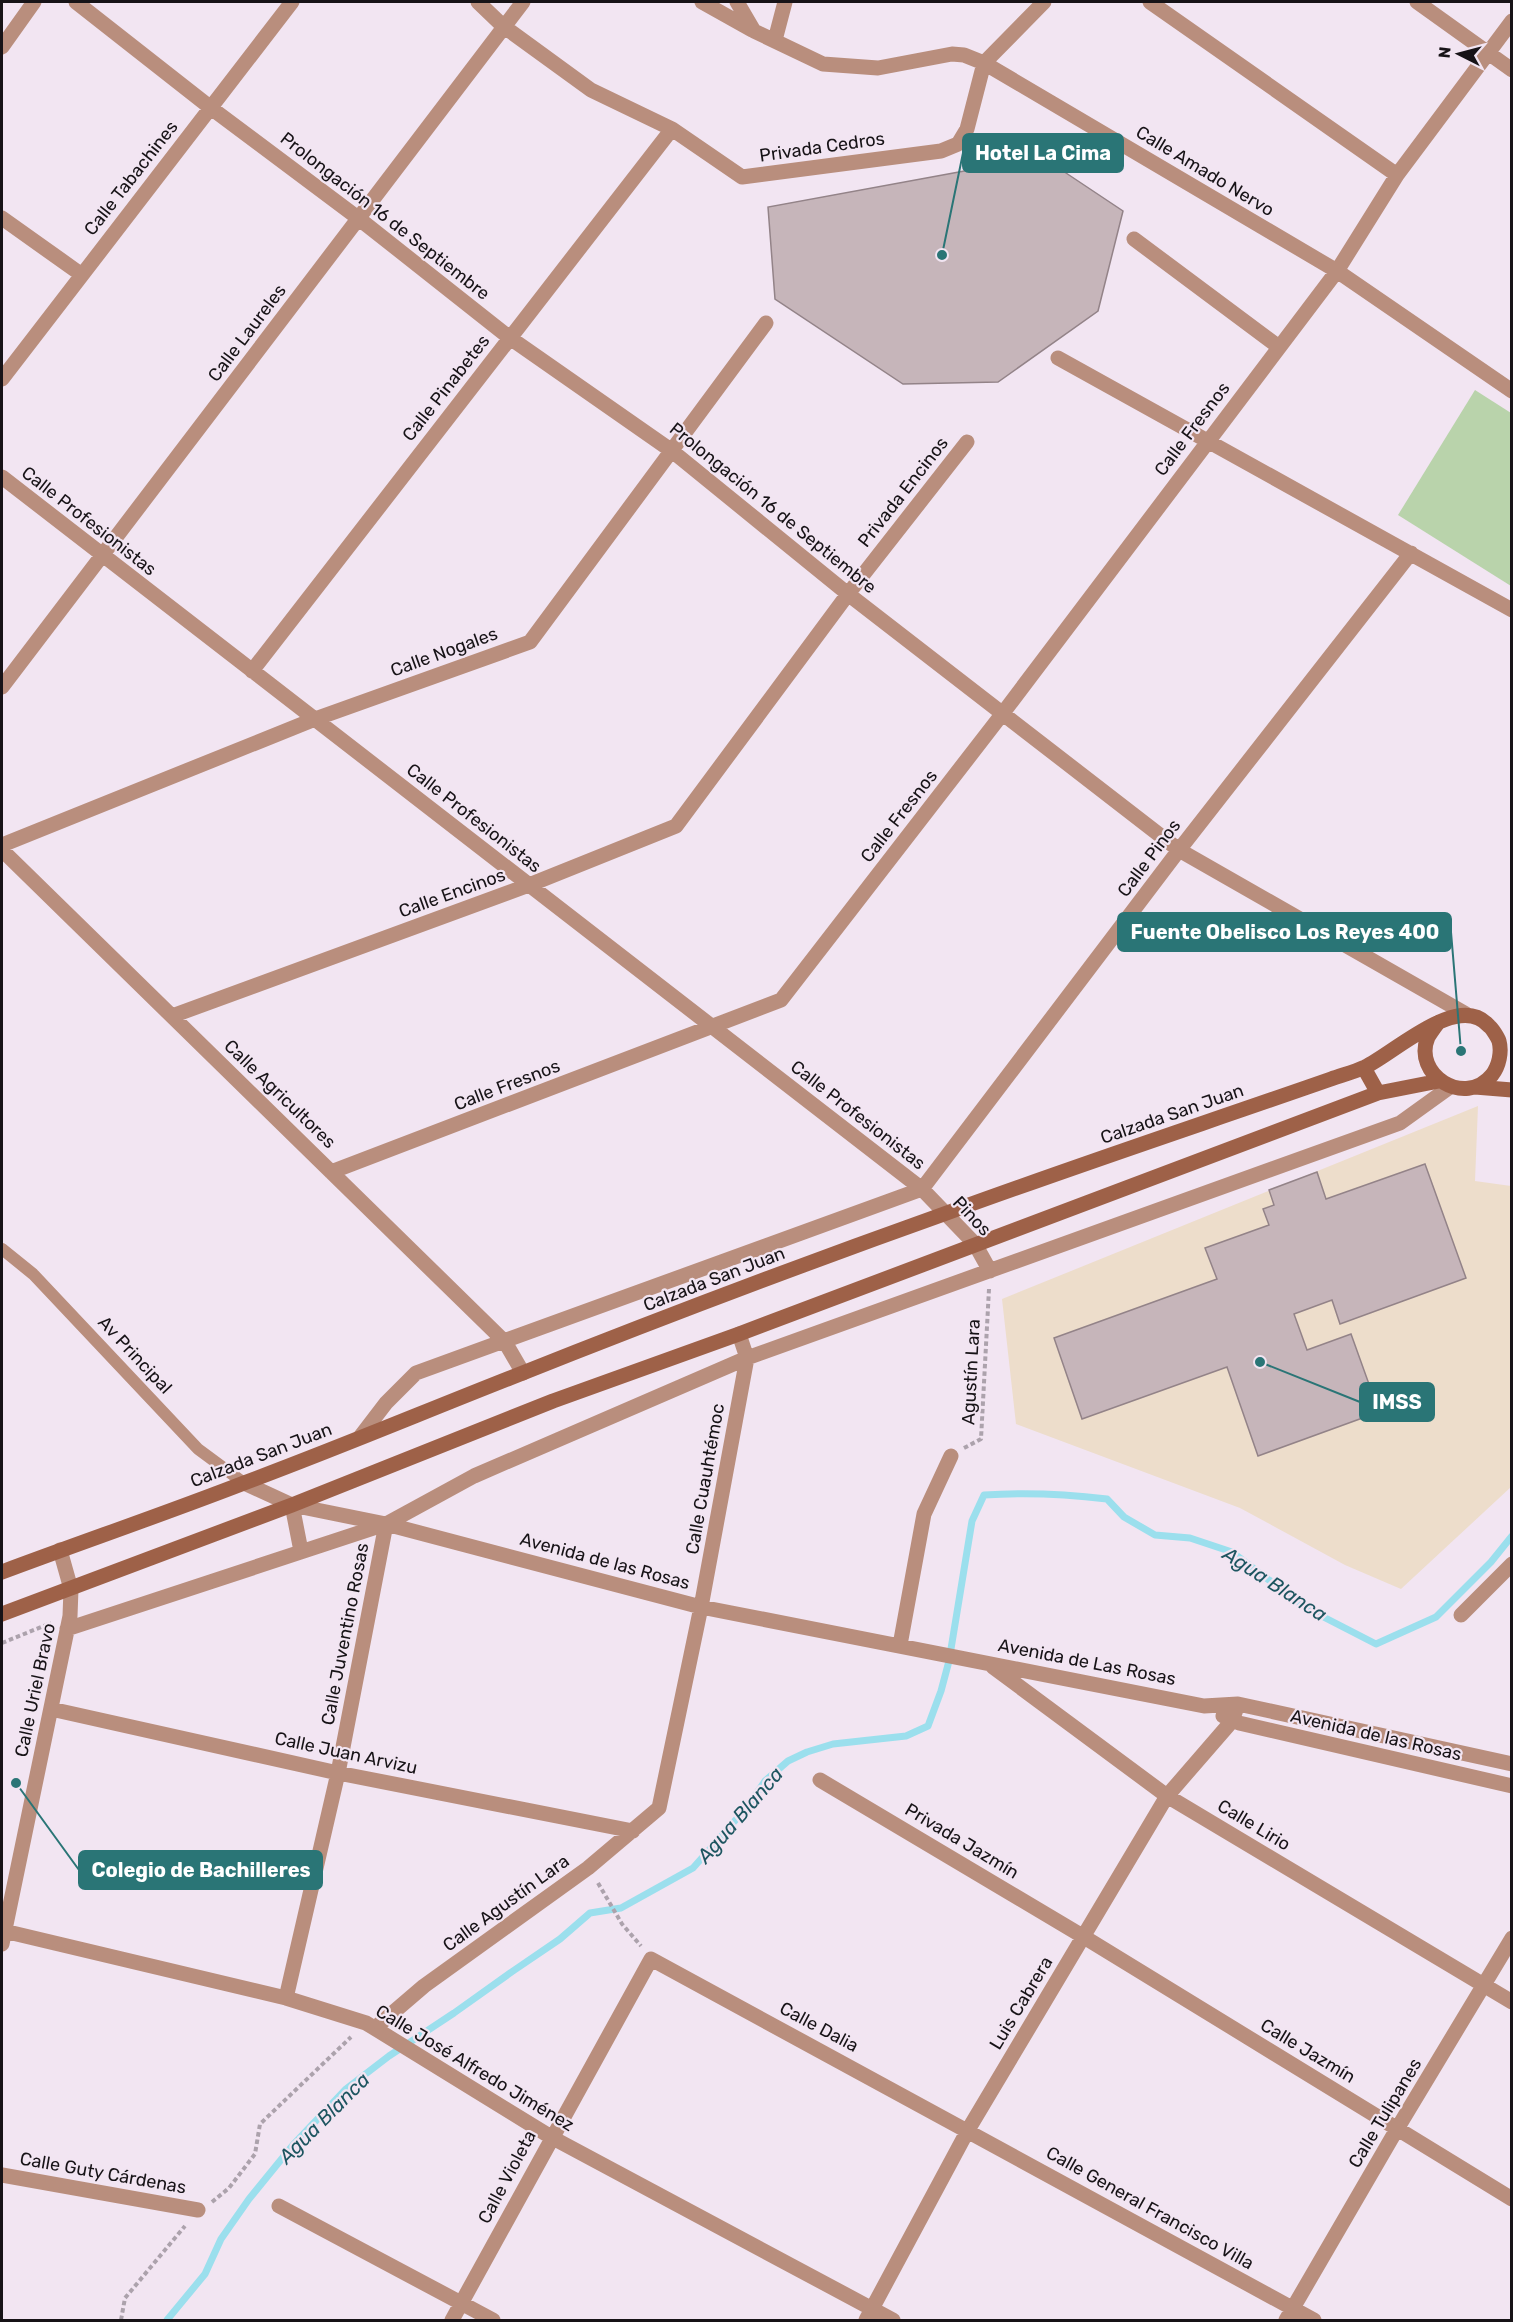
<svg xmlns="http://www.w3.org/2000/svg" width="1513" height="2322" font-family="Rubik,sans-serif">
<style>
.medical{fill:#edddcb}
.green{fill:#b9d3ab}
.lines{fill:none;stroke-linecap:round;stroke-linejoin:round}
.stream{stroke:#9bdfed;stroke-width:7}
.building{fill:#c6b5ba;stroke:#938388;stroke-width:1.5}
.path{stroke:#aca2ac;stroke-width:4;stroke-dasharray:4.5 3;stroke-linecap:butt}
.service{stroke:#b98e7d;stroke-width:12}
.minor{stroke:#b98e7d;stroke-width:15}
.secondary{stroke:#9e6148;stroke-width:15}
.labels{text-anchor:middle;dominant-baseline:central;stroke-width:4.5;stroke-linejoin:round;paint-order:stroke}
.street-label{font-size:18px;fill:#171317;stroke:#f2e5f2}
.water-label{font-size:20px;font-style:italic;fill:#1d5560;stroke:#f2e5f2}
.leader{fill:none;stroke:#2a7576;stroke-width:2}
.callout-dot{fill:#2a7576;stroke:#f2e5f2;stroke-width:2}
.callout{fill:#2a7576;stroke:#2a7576;stroke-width:2}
.callout-label{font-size:20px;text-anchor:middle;font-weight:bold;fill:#fff}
</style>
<rect width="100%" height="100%" fill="#f2e5f2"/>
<path class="medical" d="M1478 1106 1475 1181 1511 1186V1487L1401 1589 1345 1565 1240 1508 1016 1424 1002 1299Z"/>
<path class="green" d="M1475 390 1511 413V586L1398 515Z"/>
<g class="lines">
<path class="stream" d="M167 2320 205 2274 221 2239 249 2199 293 2145 346 2089 389 2056 454 2013 513 1971 560 1939 590 1913 621 1908 693 1868 748 1806 765 1781 788 1761 807 1752 833 1744 906 1736 928 1726 941 1691 949 1661 972 1521 984 1495C1026 1492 1066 1494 1107 1499L1124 1517 1155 1535 1190 1538 1232 1552 1306 1608 1376 1644 1436 1617 1491 1562 1512 1536"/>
</g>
<path class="building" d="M1021 143 1123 211 1098 311 998 382 903 384 775 299 768 207 986 167Z
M1425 1164 1466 1278 1340 1324 1332 1300 1294 1314 1307 1350 1351 1334 1379 1412 1258 1456 1227 1367 1082 1419 1054 1338 1217 1279 1205 1248 1269 1225 1263 1209 1274 1205 1269 1190 1317 1172 1326 1199Z"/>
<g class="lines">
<path class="path" d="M964 1448 981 1439 989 1289
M2 1643 51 1623
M598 1883 622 1924 641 1946
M212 2202 229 2188 255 2154 260 2124 351 2037
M121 2320 125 2298 185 2226"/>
<path class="service" d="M2 1249 33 1274 198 1449 244 1483"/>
<path class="minor" d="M76 2 211 108 358 218 510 338 672 451 848 594 1179 850 1466 1014
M478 2 503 26 591 90 672 129 742 177 941 151 958 144 967 129 984 63 1044 2
M702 2 752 30
M737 2 754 31 823 64 878 68 952 54 964 55 984 63 1337 271 1512 391
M1150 2 1397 175
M1417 2 1512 70
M775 40 785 2
M2 47 34 2
M2 218 82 275
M1134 239 1279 347
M1058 358 1512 610
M2 379 292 2
M2 477 922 1189 975 1244 990 1271
M252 671 672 129
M2 687 523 2
M2 845 315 719 530 642 766 323
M2 850 505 1342 523 1373
M172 1016 529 885 676 826 848 594 967 442
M331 1172 781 1000 1003 713 1337 271 1397 175 1512 21
M922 1189 1179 850 1411 553
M360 1437 386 1403 416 1373 922 1189
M244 1483 292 1505 386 1524 701 1607 1204 1706 1238 1704 1512 1764
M292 1505 301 1551
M1461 1615 1512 1564
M67 1629 386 1524 474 1476 747 1358 1400 1123 1450 1087
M900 1645 924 1514 951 1456
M993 1667 1167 1796 1512 2002
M51 1709 338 1773 633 1831
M1223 1716 1239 1723 1512 1786
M820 1780 1084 1937 1512 2199
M4 1931 286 1998 366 2023 551 2137 893 2320
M2 1944 70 1616 71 1589 60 1550
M286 1998 338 1773 386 1524
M375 2028 424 1986 588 1868 659 1808 701 1607 747 1358 739 1334
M2 2175 198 2210
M279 2206 493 2320
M452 2320 651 1959 1314 2320
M866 2320 968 2130 1167 1796 1232 1721 1238 1704
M1286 2320 1397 2129 1512 1938"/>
<path class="secondary" d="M1364 1068 1378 1093
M1475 1087 1512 1090
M2 1572C82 1542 164 1514 244 1483 333 1450 421 1413 510 1378 653 1321 798 1266 944 1214 1072 1167 1202 1124 1331 1079 1342 1075 1354 1072 1365 1067 1396 1052 1459 991 1489 1026 1492 1028 1498 1038 1499 1041 1502 1052 1499 1066 1492 1075 1465 1108 1412 1075 1428 1037 1430 1034 1437 1024 1439 1022
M2 1614 292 1505 553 1401 739 1334 1378 1093 1439 1081"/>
</g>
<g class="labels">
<g class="street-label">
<text transform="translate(822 147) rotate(-8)">Privada Cedros</text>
<text transform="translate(1205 171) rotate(31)">Calle Amado Nervo</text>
<text transform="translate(131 178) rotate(-52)">Calle Tabachines</text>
<text transform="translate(385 216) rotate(38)">Prolongación 16 de Septiembre</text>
<text transform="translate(247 333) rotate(-53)">Calle Laureles</text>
<text transform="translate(446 388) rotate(-52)">Calle Pinabetes</text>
<text transform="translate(1192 429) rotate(-53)">Calle Fresnos</text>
<text transform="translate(903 492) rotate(-52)">Privada Encinos</text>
<text transform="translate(773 508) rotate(39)">Prolongación 16 de Septiembre</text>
<text transform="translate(89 521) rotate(38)">Calle Profesionistas</text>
<text transform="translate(444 652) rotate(-20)">Calle Nogales</text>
<text transform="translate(899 816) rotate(-52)">Calle Fresnos</text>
<text transform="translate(474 818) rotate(38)">Calle Profesionistas</text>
<text transform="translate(1149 858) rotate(-53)">Calle Pinos</text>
<text transform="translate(452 893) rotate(-20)">Calle Encinos</text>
<text transform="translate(507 1085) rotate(-21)">Calle Fresnos</text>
<text transform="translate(280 1094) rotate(44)">Calle Agricultores</text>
<text transform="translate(1172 1114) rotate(-19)">Calzada San Juan</text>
<text transform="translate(858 1115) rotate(38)">Calle Profesionistas</text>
<text transform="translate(972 1216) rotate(47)">Pinos</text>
<text transform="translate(714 1279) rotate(-21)">Calzada San Juan</text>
<text transform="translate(135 1355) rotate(47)">Av Principal</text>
<text transform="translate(971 1372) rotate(-87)">Agustín Lara</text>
<text transform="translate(261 1455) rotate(-21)">Calzada San Juan</text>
<text transform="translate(705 1479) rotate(-80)">Calle Cuauhtémoc</text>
<text transform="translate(605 1561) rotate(15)">Avenida de las Rosas</text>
<text transform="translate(345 1634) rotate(-79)">Calle Juventino Rosas</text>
<text transform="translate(1087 1662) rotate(11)">Avenida de Las Rosas</text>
<text transform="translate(35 1690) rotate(-78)">Calle Uriel Bravo</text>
<text transform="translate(1376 1735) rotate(13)">Avenida de las Rosas</text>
<text transform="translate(346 1753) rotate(12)">Calle Juan Arvizu</text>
<text transform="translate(1254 1825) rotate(31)">Calle Lirio</text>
<text transform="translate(962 1841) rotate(31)">Privada Jazmín</text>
<text transform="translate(506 1903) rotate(-36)">Calle Agustín Lara</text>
<text transform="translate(1021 2003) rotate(-59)">Luis Cabrera</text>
<text transform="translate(819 2027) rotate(28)">Calle Dalia</text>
<text transform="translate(1308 2051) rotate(31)">Calle Jazmín</text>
<text transform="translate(475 2068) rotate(31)">Calle José Alfredo Jiménez</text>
<text transform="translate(1385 2113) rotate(-59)">Calle Tulipanes</text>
<text transform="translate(103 2173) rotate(10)">Calle Guty Cárdenas</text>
<text transform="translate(507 2177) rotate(-62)">Calle Violeta</text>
<text transform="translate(1150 2208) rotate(29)">Calle General Francisco Villa</text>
</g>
<g class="water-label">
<text transform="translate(1275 1584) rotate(33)">Agua Blanca</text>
<text transform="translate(740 1815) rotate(-49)">Agua Blanca</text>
<text transform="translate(324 2118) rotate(-45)">Agua Blanca</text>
</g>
</g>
<path class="leader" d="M942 255L963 153M1461 1051L1451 932M1260 1362L1360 1402M16 1783L79 1870"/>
<g class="callout-dot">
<circle cx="942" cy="255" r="6"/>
<circle cx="1461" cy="1051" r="6"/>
<circle cx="1260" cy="1362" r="6"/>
<circle cx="16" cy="1783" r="6"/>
</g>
<g class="callout">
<rect x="963" y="134" width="160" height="38" rx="6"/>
<rect x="1118" y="913" width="333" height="38" rx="6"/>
<rect x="1360" y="1383" width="74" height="38" rx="6"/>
<rect x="79" y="1851" width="243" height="38" rx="6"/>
</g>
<g class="callout-label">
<text x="1043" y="160">Hotel La Cima</text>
<text x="1285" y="939">Fuente Obelisco Los Reyes 400</text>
<text x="1397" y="1409">IMSS</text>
<text x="201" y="1877">Colegio de Bachilleres</text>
</g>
<rect width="1513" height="2322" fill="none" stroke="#171317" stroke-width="6"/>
<g transform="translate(1459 54) rotate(276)" stroke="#f2e5f2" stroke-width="4.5" paint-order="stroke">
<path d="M0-4.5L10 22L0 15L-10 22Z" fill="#171317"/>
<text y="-9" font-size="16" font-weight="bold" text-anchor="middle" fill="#171317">N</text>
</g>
</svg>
